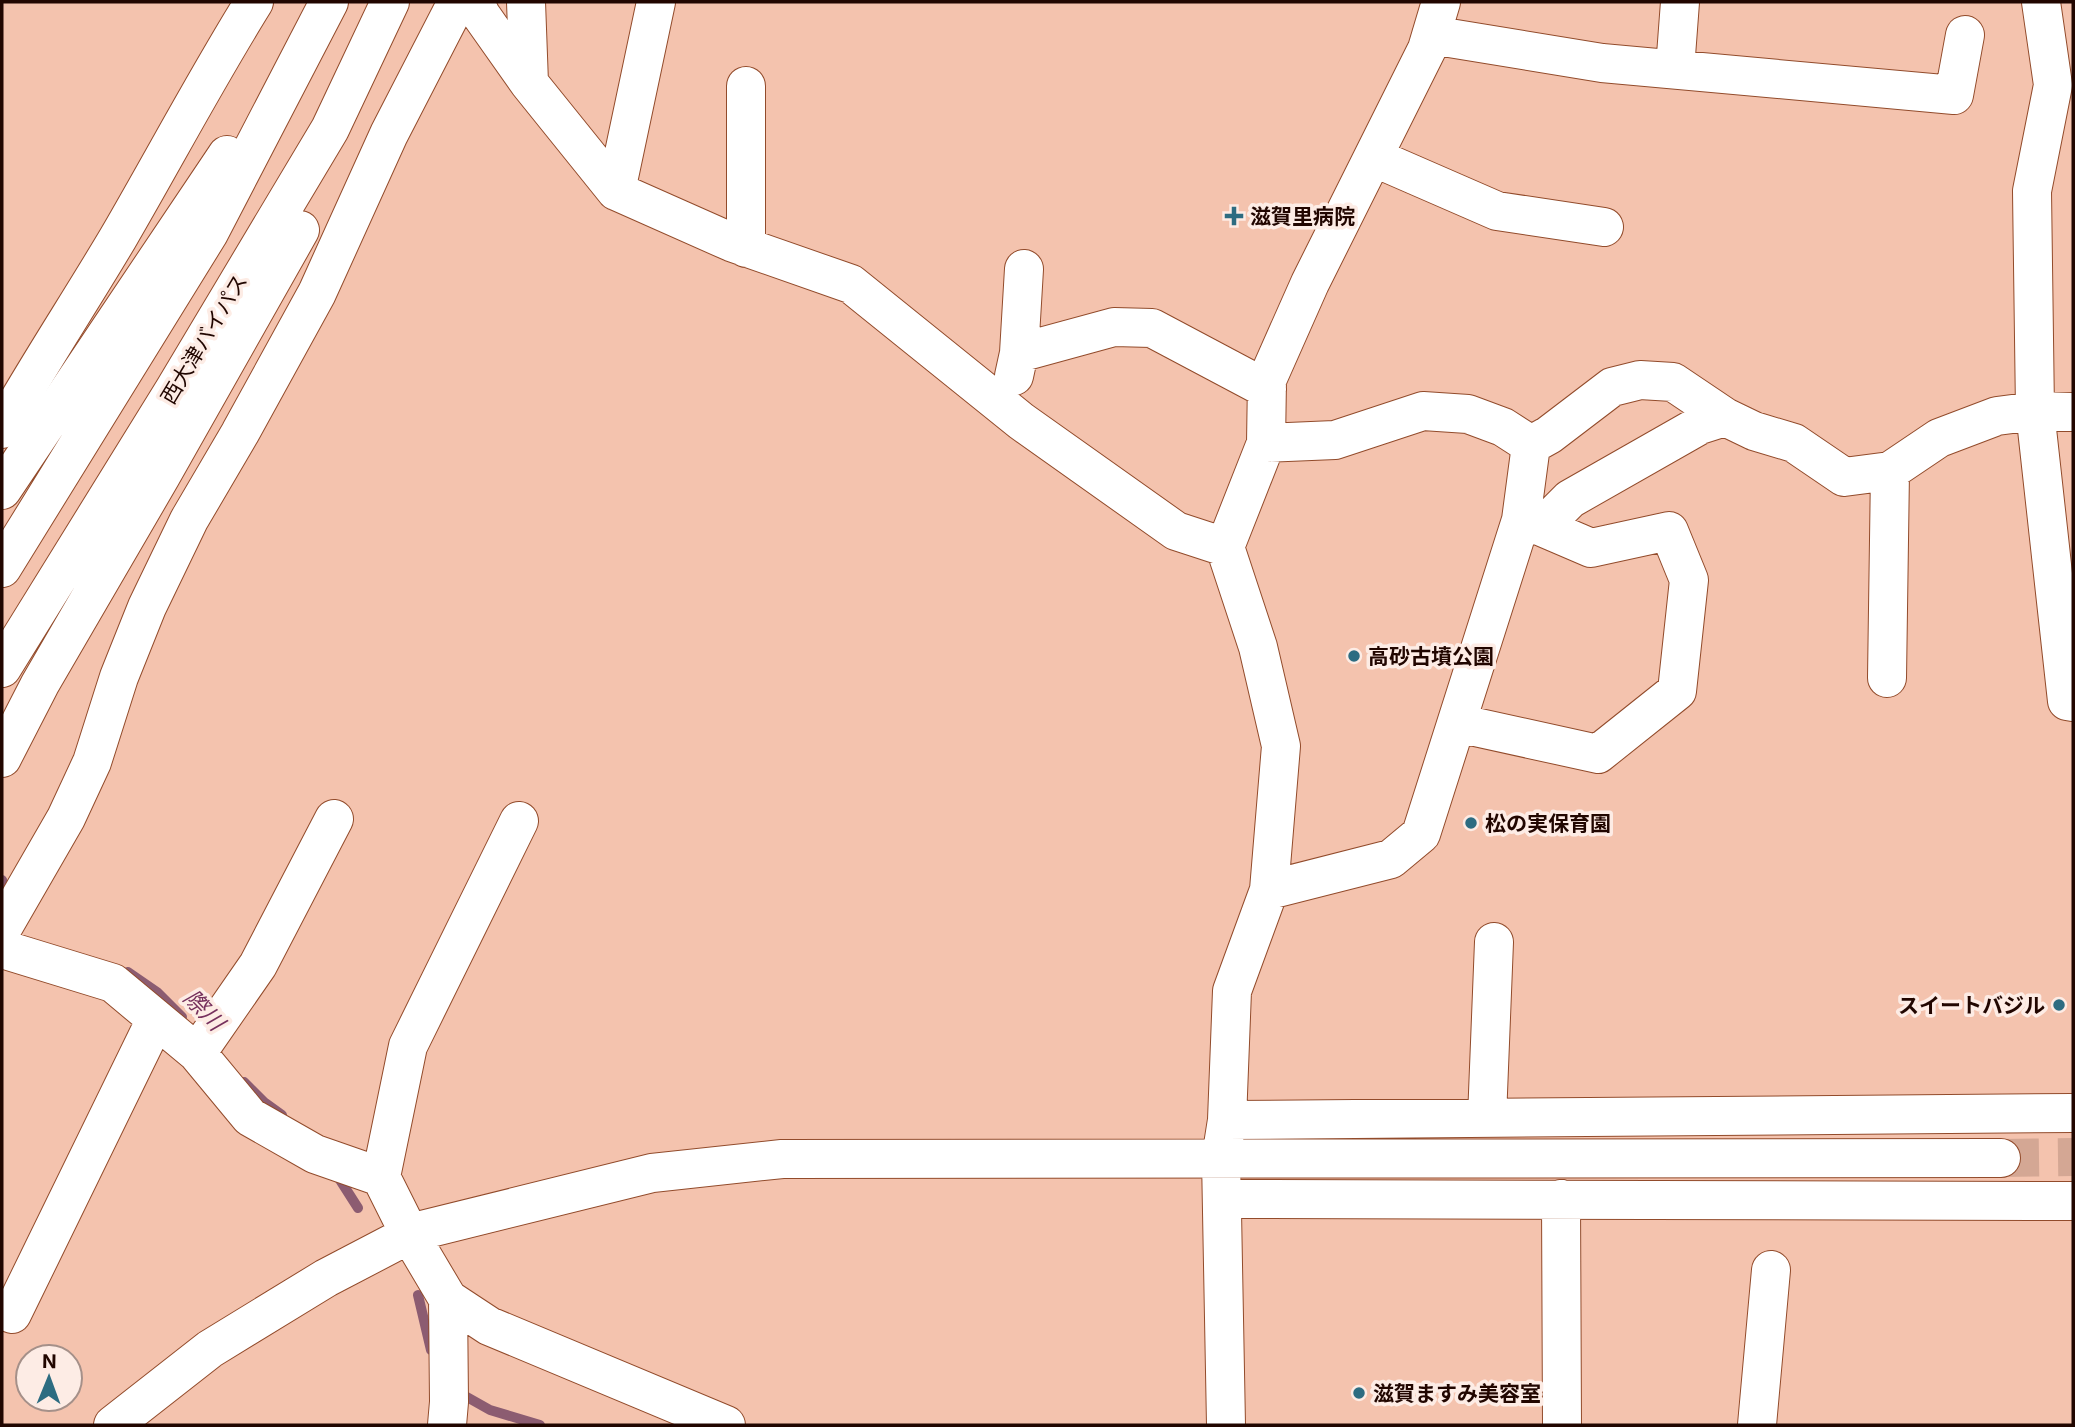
<svg xmlns="http://www.w3.org/2000/svg" width="2075" height="1427" font-family="Inter,'Noto Sans JP',sans-serif">
<style>
.lines{fill:none;stroke-linecap:round;stroke-linejoin:round}
.stream{stroke:#8c5c71;stroke-width:10}
.minor-tunnel{stroke:#d4a794;stroke-width:38;stroke-dasharray:38 19;stroke-linecap:butt}
.minor-casing{stroke:#924b2b;stroke-width:40}
.highway-casing{stroke:#924b2b;stroke-width:40}
.minor{stroke:#fff;stroke-width:38}
.highway{stroke:#fff;stroke-width:38}
.poi-dot{fill:#2d6c81;stroke:#fdece5;stroke-width:2.5}
.labels{text-anchor:middle;dominant-baseline:central;stroke-width:7;stroke-linejoin:round;paint-order:stroke}
.poi-label{font-size:21px;font-weight:bold;fill:#210600;stroke:#fdece5;text-anchor:start}
.street-label{font-size:21px;fill:#210600;stroke:#fdece5}
.water-label{font-size:23px;font-style:italic;fill:#76305d;stroke:#fdece5}
</style>
<rect width="100%" height="100%" fill="#f4c3ae"/>
<g class="lines">
<path class="stream" d="M2 880 9 900
M128 972 157 992 182 1017
M244 1082 264 1102 282 1115
M335 1172 358 1208
M418 1295 431 1350
M458 1392 490 1410 540 1425"/>
<path class="minor-tunnel" d="M2001 1158 2073 1157"/>
<defs>
<path id="minor" d="M475 2 481 15 529 83 616 191 731 242 851 284 1021 421 1176 531 1225 547
M526 2 529 83
M2041 2 2053 85 2032 191 2035 411 2067 701 2073 702
M1431 35 1602 63 1954 95 1965 35
M1675 69 1680 2
M1373 157 1497 211 1604 227
M616 191 656 2
M746 248V86
M1019 353 1114 327 1152 328 1267 389
M1014 376 1019 353 1024 269
M2 429C39 364 80 302 118 238 164 159 206 79 254 2
M1266 443 1335 440 1423 411 1468 414 1503 427 1531 445 1521 520 1421 834 1391 859 1269 890
M1531 445 1549 435 1612 387 1640 380 1673 382 1725 417
M1521 520 1542 527 1570 499 1700 425 1725 417 1754 431 1794 443 1844 477 1890 471 1939 438 1997 416 2035 411 2073 412
M1887 678 1890 471
M1457 723 1598 754 1677 691 1689 580 1669 531 1591 548 1542 527
M2 929 66 818 92 762 119 677 147 607 189 520 240 433 317 293 389 134 457 2
M2 949 113 983 197 1053 250 1117 315 1154 381 1177 410 1235 448 1299 489 1326 726 1425
M197 1053 258 965 334 819
M1487 1118 1494 942
M1227 1120 2073 1113
M381 1177 408 1046 519 821
M1222 1199 2073 1201
M1561 1199 1562 1425
M12 1314 156 1019
M113 1425 210 1349 326 1278 414 1232 652 1173 782 1159 2001 1158
M447 1425 449 1402 448 1299
M1226 1425 1221 1158 1227 1120 1232 991 1269 890 1281 746 1258 647 1225 547 1266 443 1267 380 1310 283 1427 49 1441 2
M1757 1425 1771 1270"/>
<path id="highway" d="M2 490 227 155
M2 568 209 233 329 2
M2 668 174 390 330 129 390 2
M2 758 40 684 161 476 300 230"/>
</defs>
<use href="#minor" class="minor-casing"/>
<use href="#highway" class="highway-casing"/>
<use href="#minor" class="minor"/>
<use href="#highway" class="highway"/>
</g>
<g class="poi-dot">
<path d="M1230.5 205.5h7v7h7v7h-7v7h-7v-7h-7v-7h7z"/>
<circle cx="1354" cy="656" r="7"/>
<circle cx="1471" cy="823" r="7"/>
<circle cx="2059" cy="1005" r="7"/>
<circle cx="1359" cy="1393" r="7"/>
</g>
<g class="labels">
<g class="poi-label">
<text x="1250" y="216">滋賀里病院</text>
<text x="1368" y="656">高砂古墳公園</text>
<text x="1485" y="823">松の実保育園</text>
<text x="2045" y="1005" text-anchor="end">スイートバジル</text>
<text x="1373" y="1393">滋賀ますみ美容室</text>
</g>
<g class="street-label">
<text transform="translate(204 339) rotate(-59)">西大津バイパス</text>
</g>
<g class="water-label">
<text transform="translate(204 1010) rotate(46)">際川</text>
</g>
</g>
<rect width="2075" height="1427" fill="none" stroke="#210600" stroke-width="7"/>
<g transform="translate(49 1378) rotate(1)"><circle r="33" fill="#fdece5" stroke="#a59089" stroke-width="2"/>
<path d="M0-5L12 26L0 18L-12 26Z" fill="#2d6c81"/>
<text y="-10" font-size="19" font-weight="bold" text-anchor="middle" fill="#210600">N</text>
</g>
</svg>
